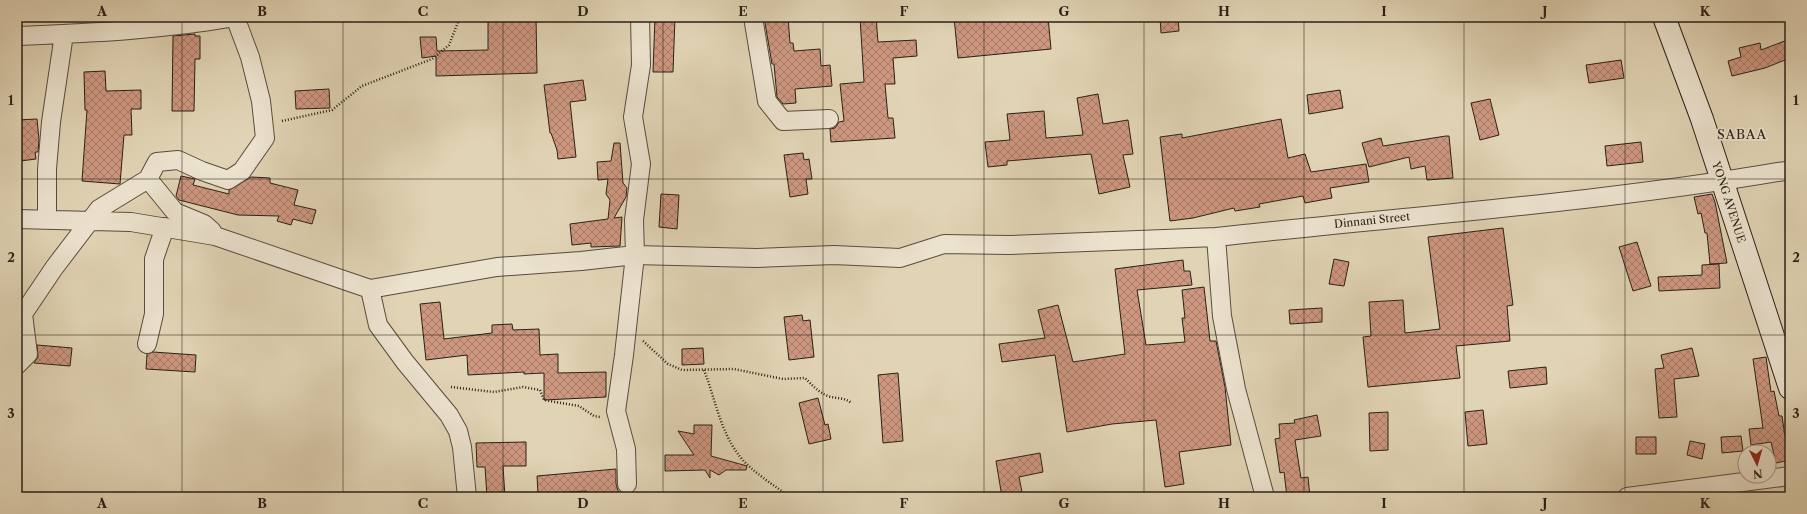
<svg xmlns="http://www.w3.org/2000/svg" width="1807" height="514" font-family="'Libre Caslon Text',serif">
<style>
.building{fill:url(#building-cross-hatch);stroke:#292017}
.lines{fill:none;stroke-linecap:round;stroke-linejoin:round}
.street-casing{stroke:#574d3e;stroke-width:20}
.secondary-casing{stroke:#292017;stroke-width:24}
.path{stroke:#292017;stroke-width:2.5;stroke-dasharray:1 2;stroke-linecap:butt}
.street{stroke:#ece3cf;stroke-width:18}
.secondary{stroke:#ece3cf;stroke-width:22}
.grid{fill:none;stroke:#292017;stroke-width:1;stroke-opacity:0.55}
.labels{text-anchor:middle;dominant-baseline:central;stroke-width:3.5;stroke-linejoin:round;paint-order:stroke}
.street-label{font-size:11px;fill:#292017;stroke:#ece3cf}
.quarter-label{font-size:13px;letter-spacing:1px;fill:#292017;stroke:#ece3cf}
.neatline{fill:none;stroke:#292017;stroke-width:1.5}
.grid-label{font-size:13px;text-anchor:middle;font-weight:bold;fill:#292017}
</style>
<defs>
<pattern id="building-cross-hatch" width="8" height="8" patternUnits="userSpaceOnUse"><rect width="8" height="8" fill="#ce9780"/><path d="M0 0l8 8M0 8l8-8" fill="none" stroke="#a77b68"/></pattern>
</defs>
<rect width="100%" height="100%" fill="#e1d4b5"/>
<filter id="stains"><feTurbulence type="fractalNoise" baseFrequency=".005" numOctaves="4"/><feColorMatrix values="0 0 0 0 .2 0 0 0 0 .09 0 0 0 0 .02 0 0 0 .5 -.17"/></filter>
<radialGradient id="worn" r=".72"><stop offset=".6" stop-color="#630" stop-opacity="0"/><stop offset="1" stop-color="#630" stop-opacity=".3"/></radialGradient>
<path class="building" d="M488 17H536L537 73 436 76V56L422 58 420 37H436L437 51 488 50Z
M655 17H675L673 72H653Z
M764 17H788L790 43H793L794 51 820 49 821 66 830 65 832 86 795 89 796 103 783 104 777 97 774 64H772Z
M860 17H876L878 42 916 40 917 56 893 58 895 84H885L888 118H893L895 138 831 142 830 129 835 128 839 122 844 121 840 84 864 82Z
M954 17H1048L1051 49 958 58Z
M1160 17H1178L1179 31 1161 33Z
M195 34V36H200V59H195L194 111H172L173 36Z
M1790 39V58L1765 68 1732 76 1728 61 1741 57 1739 48 1760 43 1761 50Z
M1621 60 1624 78 1589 83 1586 65Z
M105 71 106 91 141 90V109H131L132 135H124L120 184 82 181 87 110H85L84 72Z
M583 80 586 100 570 102 576 157 558 159 557 150 551 133H550L544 85Z
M329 89 330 108 296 109 295 91Z
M1340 90 1343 108 1309 114 1307 95Z
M1098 94 1103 124 1128 120 1133 154 1123 155 1130 187 1099 194 1091 154 1007 161V165L988 167 985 142 1010 140 1007 114 1044 111 1046 138 1083 135 1077 98Z
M1490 99 1499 135 1480 140 1471 103Z
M37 119 39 140 38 152H35L36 159 20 161 17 120Z
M1281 119 1288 158 1305 154 1311 172 1366 164 1369 182 1330 188 1332 198 1305 203 1303 196 1259 204 1260 207 1235 211 1234 208 1193 218 1170 221 1160 137 1182 134V138Z
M1446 136H1449L1453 178 1427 180 1425 166 1411 169 1409 157 1369 167 1362 143 1381 138 1383 146Z
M1641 142 1643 162 1607 166 1605 146Z
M614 143H620L623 183 627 188 626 197 614 218 622 217 620 246 591 247V243L572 245 570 224 608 219 610 200 606 194 608 179 598 180 597 162 611 161Z
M803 153 804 160 809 159 812 179H806L808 194 790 197 784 155Z
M181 176 195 179 193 185 229 194V190L251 177 270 178V183L298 190 294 205 316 210 312 224 293 219 291 225 277 221 279 216 238 215 179 200 176 196Z
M661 194 679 195 677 229 659 227Z
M1712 194 1715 202 1727 263 1710 264 1707 233H1705L1701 213 1698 214 1694 197Z
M1503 228 1513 305 1507 306 1510 341 1456 346 1460 378 1368 387 1363 337 1371 336 1369 302 1403 300 1405 333 1440 329 1428 237Z
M1637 242 1651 286 1633 291 1619 247Z
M1334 259 1349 262 1344 286 1329 284Z
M1183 260 1184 271H1190L1192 285 1137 290 1146 345 1185 342 1182 318H1185L1182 290 1204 287 1210 341H1216L1225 387 1231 445 1179 452 1184 484 1165 487 1156 420 1112 424 1067 432 1055 355 1002 362 999 344 1045 338 1038 310 1058 305 1073 362 1125 354 1115 269Z
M1719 264 1720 288 1659 291 1658 277 1702 275V265Z
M440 302 444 339 492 333V325L512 324 513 330 539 329 540 355 558 354V373L606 372V397L544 400V373L524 374V372L468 375 467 355 426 360 420 304Z
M1322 308V322L1290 324 1289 310Z
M802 315 803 321 810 320 814 357 789 360 784 317Z
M37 345 72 348 70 366 34 363 38 357Z
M703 348 704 364 682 365V349Z
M1692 348 1699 376 1674 379 1677 417 1659 418 1655 369 1664 368 1661 355Z
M153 352 196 355 195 372 146 369 147 354Z
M1766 357 1771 392 1774 391 1779 416H1782L1785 437 1787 436 1790 447V460L1776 463 1771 442 1751 445 1749 429 1763 428 1753 359Z
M1546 367 1547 384 1510 388 1508 371Z
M898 373 903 441 883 443 878 375Z
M818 398 825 425 828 424 831 439 809 444 799 403Z
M1483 410 1487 444 1468 446 1465 412Z
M1388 412V450L1370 451 1369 413Z
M1317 415 1321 436 1295 440 1301 478 1308 477 1310 497H1287L1284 472 1280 473 1275 439 1280 438 1279 424 1295 423 1294 420Z
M694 425H712L711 456 747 466 746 470H726L719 475 710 470V478L705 470 665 471V455H694L678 431 694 434Z
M1741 436 1743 451 1722 453 1721 437Z
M1636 437H1656V454H1636Z
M1690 441 1705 444 1702 459 1687 455Z
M526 442V466H503L505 497H487L485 467H477L476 443Z
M1040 453 1043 472 1019 477 1023 497H1002L996 461Z
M616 469V484L620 497H593V495H586V491L538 494 537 476Z"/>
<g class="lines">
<defs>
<path id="street" d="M753 17 767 101 783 121 829 119
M17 36C89 33 163 30 235 17L250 57 261 101 265 138 242 171 228 180 202 171 178 160 157 162 148 179 99 209 54 268 23 314 17 317
M148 179 175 212 204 224 212 231
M17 219 131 222 215 236 370 289 497 267 581 261 635 255 756 258 834 255 900 258 944 244 1009 245 1216 237
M47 220V169L51 122 64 34
M370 289 378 325 405 362 449 415 458 431 462 447 467 497
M147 344 154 314V259L165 227
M17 365 28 354 23 314
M627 484 626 449 616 411 624 355 635 255 634 220 641 164 633 117 641 65 640 17
M1265 497 1236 389 1222 316 1216 237C1407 216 1600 203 1790 170
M1627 497 1790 476"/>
<path id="secondary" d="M1664 17 1702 119 1790 388"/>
</defs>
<use href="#street" class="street-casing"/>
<use href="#secondary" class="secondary-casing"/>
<path class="path" d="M282 121 332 110 362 86 432 59 449 45 460 17
M643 341 668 364 682 370 734 369 783 379 805 378C812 385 818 392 828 396 836 399 845 397 851 403
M704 370C715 398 720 430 738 454 748 469 775 486 790 497
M451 387 494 392 523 387 540 390 544 400 579 406 594 416 600 417"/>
<use href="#street" class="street"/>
<use href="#secondary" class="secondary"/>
</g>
<path class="grid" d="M182 17V497M343 17V497M503 17V497M663 17V497M823 17V497M984 17V497M1144 17V497M1304 17V497M1464 17V497M1625 17V497M17 179H1790M17 335H1790"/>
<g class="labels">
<g class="street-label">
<text transform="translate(1729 202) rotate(72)">YONG AVENUE</text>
<text transform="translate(1372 220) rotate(-6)">Dinnani Street</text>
</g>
<g class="quarter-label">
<text x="1742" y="134">SABAA</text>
</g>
</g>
<rect width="1807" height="514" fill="none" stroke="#e1d4b5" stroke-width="44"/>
<g transform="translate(1757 464) rotate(175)"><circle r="19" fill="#ece3cf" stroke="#9e9585"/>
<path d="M0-3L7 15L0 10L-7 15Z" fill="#8f2418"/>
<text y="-6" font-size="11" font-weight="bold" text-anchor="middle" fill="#292017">N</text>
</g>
<rect x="22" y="22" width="1763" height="470" class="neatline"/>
<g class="grid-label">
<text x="102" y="16">A</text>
<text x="262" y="16">B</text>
<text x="423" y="16">C</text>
<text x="583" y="16">D</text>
<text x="743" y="16">E</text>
<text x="904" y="16">F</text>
<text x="1064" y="16">G</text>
<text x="1224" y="16">H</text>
<text x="1384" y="16">I</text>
<text x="1545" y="16">J</text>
<text x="1705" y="16">K</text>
<text x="11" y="105">1</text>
<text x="1796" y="105">1</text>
<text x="11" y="262">2</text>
<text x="1796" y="262">2</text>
<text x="11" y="418">3</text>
<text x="1796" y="418">3</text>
<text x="102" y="508">A</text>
<text x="262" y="508">B</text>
<text x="423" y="508">C</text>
<text x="583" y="508">D</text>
<text x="743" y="508">E</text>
<text x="904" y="508">F</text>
<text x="1064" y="508">G</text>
<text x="1224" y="508">H</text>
<text x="1384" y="508">I</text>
<text x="1545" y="508">J</text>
<text x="1705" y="508">K</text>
</g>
<rect width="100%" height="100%" filter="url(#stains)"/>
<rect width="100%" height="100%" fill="url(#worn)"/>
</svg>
